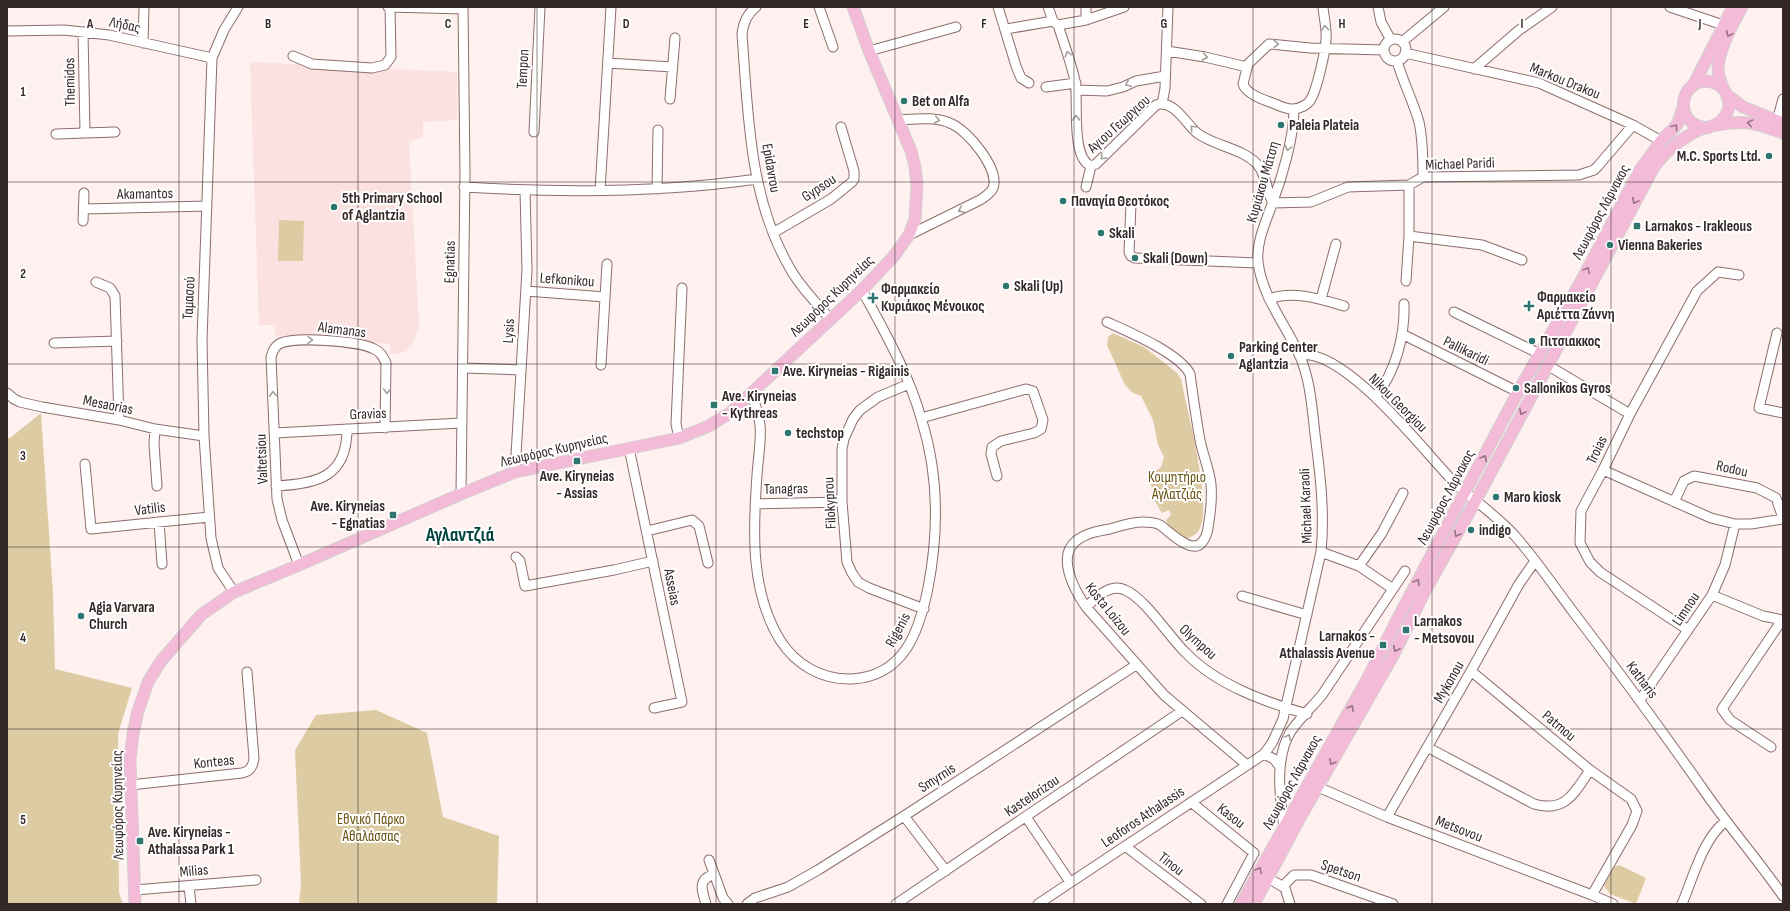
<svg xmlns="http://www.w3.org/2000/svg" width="1790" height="911" font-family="'Sofia Sans Condensed',sans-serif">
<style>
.built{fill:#fbe1df}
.green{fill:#ddcca3}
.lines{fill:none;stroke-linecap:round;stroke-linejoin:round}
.minor-casing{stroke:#8c6e6c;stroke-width:11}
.major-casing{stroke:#d3d0d0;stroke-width:13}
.minor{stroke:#fff;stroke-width:9}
.major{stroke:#f4bbd9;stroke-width:11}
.oneway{stroke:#a49e9e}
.oneway2{stroke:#947280}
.grid{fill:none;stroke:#352828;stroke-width:1;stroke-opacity:0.55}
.poi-dot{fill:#2d756f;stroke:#fff;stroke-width:1.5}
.labels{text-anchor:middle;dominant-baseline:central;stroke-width:4;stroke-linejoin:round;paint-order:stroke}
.street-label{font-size:15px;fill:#352828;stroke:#fff}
.poi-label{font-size:15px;font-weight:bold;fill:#352828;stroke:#fff;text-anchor:start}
.park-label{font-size:15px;fill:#6a5311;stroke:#fff}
.district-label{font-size:19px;font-weight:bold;fill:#01443f;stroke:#fff}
.grid-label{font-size:13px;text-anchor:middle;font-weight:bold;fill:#352828;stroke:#fff;stroke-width:4;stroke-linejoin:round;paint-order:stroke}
</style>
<rect width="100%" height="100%" fill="#fff1f0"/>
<path class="built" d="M250 62 457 72V120L423 122V137L409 142 419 326 412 345 406 351 400 353 390 354V344L275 336V325H259Z"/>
<path class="green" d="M279 220 304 221 303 261H278Z
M1113 333 1144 347 1177 373 1181 379C1187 410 1212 503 1200 528 1196 536 1192 536 1184 540L1167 526 1166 520 1171 515 1169 510 1162 513 1153 498 1150 475 1161 467 1164 457 1158 445 1153 420 1141 396 1133 393 1125 385 1107 345 1108 337Z
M41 413 53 593 55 669 132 688 118 734 119 893 123 904H7V438H10Z
M376 710 427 733 443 817 499 836 497 904H299L301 883 295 750 316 715Z
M1619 865 1646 878 1636 904 1610 894 1604 886 1614 867Z"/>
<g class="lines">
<defs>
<path id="minor" d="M388 7 463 9
M756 7C747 14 743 24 742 34 748 113 749 200 791 270 801 288 817 303 830 319
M819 7 833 47
M998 7 1016 66 1021 78 1029 83
M1048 7 1053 21 1058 25C1064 44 1071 62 1075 81 1079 100 1070 157 1091 166
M1323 7C1324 18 1327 30 1326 40 1325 53 1317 89 1311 99 1308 105 1299 109 1293 109 1286 110 1276 104 1270 102 1261 99 1246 93 1243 84L1248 64 1269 44 1310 48 1384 50
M1378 7 1381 22 1391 40
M1670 7 1723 25
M1086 20V7
M1058 25 1086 20 1124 7
M1006 29 1053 21
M7 31 64 30 109 35 212 58
M83 32 85 132
M1384 50a11 11 0 1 1 22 0a11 11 0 1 1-22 0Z
M1402 42 1444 7
M143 43 144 7
M869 51 956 27
M1167 51 1205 57 1247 67
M1405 53 1539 83 1633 125 1661 141
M293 56 312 64 372 68 385 65 391 57 390 7
M1397 61C1403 82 1413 101 1419 122 1423 140 1423 159 1423 177
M608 63 672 67
M1474 69 1518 31 1552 7
M1046 87 1076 83
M1076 90 1107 91 1123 87 1136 81 1165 76
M670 99 675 38
M1162 104 1165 88 1168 7
M898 120C916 119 936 116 952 124 968 131 1000 169 993 188 990 194 985 197 980 200L909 235
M1777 121 1783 99
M534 132 540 7
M56 134 115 132
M1091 166 1096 164 1156 105C1174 99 1186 124 1197 133 1214 146 1242 148 1257 164 1267 175 1266 191 1273 203
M464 187C562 193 660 193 757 179
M1086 187 1091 166
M657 189 658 130
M600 191 611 7
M1273 203 1311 202 1348 187 1409 185 1423 177 1579 175 1594 170 1598 166 1633 125
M1131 204 1129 252 1131 256 1135 258 1258 263
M84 209 207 206
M83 221 84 193
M773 233 831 199 852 182 854 179V171L841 127
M1409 236 1482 245 1522 260
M1406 281 1409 236V185
M96 282 110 288 115 296 119 420
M526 291 605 297
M1269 299C1294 290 1320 299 1344 306
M1321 299 1336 244
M1454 312 1540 354
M1107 322C1129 332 1179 353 1190 374 1193 396 1196 418 1200 440 1203 455 1209 469 1211 484 1212 497 1211 509 1209 521 1208 528 1208 535 1203 541 1193 557 1169 531 1160 525 1155 522 1148 522 1142 522 1132 522 1120 526 1110 529 1098 531 1086 533 1076 541 1056 557 1075 591 1086 607L1164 695 1247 765
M1777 333 1759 408 1783 413
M1402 334 1518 392
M54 343 117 341
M1299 355C1344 347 1423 450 1452 480 1472 500 1497 515 1516 537 1537 561 1555 588 1574 613 1619 672 1663 732 1705 792 1730 828 1758 860 1783 896
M601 365 607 264
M1547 365 1630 414
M463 368 521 370
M909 384 878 397 860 410 853 419 844 439 842 449V502L847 562 852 573 858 582 869 588 924 609
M7 393 14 399 20 402 42 407 119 420 155 429 204 436
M751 395C766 424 759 445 757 475 753 530 750 591 780 640 796 665 822 680 852 679 904 676 919 632 928 588 939 531 939 474 921 418 908 372 884 331 862 290
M1376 396C1396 371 1405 335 1404 304
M921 418 1026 389 1033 391 1043 420 1041 429 1034 433 1001 441 992 447 991 454 997 476
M155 429 154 444 157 486
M275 433 461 423
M679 438 676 424 682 288
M629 448 682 702 654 708
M85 464 91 529 209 517
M1603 470 1711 518 1735 524H1751L1783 519
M515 472 527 270 525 191
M276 486C317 484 347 477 347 429
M461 494 465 173 463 7
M1674 502 1684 481 1694 476 1757 488 1776 498 1783 518
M755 504 842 502
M159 522 162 564
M647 531 692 520 699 526 708 563
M1321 552 1359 566 1393 589
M516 557 520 561 525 586 614 570 653 561
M299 565 282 520 277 499 271 357C273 351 274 347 279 344 293 336 360 341 374 349 381 352 383 357 386 363L385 428
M1359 566 1382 533 1403 493
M234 592 218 568 211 538 204 436 202 340 212 58 224 30 238 7
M1712 595 1763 616 1783 620
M1242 596 1307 615
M1086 607C1097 597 1110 583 1125 590 1146 599 1169 637 1186 653 1217 685 1265 702 1307 714
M1688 630 1600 572 1590 562 1580 543 1581 511 1603 470 1630 414 1697 291 1718 272 1739 275
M1471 671 1590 770 1631 799 1637 811 1632 825 1592 895 1613 904
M1640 700 1712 595 1725 565 1735 524
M1427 747 1534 804C1566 813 1574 793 1590 770
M1771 747 1730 720 1722 709 1782 620
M1264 754 1274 759 1280 767
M130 785 242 773C250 771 253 767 254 758L247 672
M1318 787 1387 817 1592 895
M1191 802 1254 853 1227 904
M904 816 946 871
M1026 817 1070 882
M1387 817 1471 671 1519 584 1535 561
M1284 828C1280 798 1274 758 1291 731 1300 718 1312 707 1322 695L1405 571
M1125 846 1201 904
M709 860 723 898 728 904
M1268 878 1285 888 1290 904
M189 886 191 904
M1283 886 1294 875H1311L1393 904
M135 890 256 880
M706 904C702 890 697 880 714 874
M747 904 755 898 788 887 818 870 904 816 1136 665
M896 904 1182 711
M1038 904 1264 754 1272 743 1283 719 1321 552C1325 512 1320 473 1315 434 1312 407 1310 378 1299 354 1285 324 1262 296 1258 262 1256 242 1266 222 1272 204 1282 178 1294 137 1294 109
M1682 904C1693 878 1703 838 1726 821"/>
<path id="major" d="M1693 86 1733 7
M1724 90C1721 83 1718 76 1718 69 1718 50 1733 23 1742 7
M1727 95 1743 107 1783 123
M1718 125C1746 119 1757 124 1783 133
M135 904 130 759 133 734 138 711 148 682 161 661 201 615 234 592 299 565 461 494 515 472 679 438 709 426 730 413 862 290 894 256 909 235 915 219 917 185 915 167 911 151 869 51 853 7
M1241 904 1370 674 1399 616 1518 392 1579 285 1640 170 1661 141 1677 125 1683 108
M1254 904 1301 816 1394 654 1425 591 1476 500 1654 167C1666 151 1681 138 1699 130 1706 127 1715 127 1721 121 1728 115 1731 105 1727 96 1725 89 1719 84 1712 82 1680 74 1670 126 1708 128"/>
</defs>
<use href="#minor" class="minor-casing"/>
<use href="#major" class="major-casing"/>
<use href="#minor" class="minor"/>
<use href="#major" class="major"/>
</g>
<defs><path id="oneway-chevron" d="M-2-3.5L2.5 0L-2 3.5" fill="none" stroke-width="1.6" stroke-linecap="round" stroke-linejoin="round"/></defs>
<g class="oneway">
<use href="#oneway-chevron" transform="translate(1325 28) rotate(-95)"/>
<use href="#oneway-chevron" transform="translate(1276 44) rotate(1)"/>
<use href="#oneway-chevron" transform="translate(1068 54) rotate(-108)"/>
<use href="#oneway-chevron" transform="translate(1205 57) rotate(11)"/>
<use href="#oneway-chevron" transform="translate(1128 84) rotate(155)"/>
<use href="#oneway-chevron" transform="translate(1076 118) rotate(-92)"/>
<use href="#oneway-chevron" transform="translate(937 120) rotate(12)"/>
<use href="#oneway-chevron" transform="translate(1193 128) rotate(-133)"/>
<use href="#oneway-chevron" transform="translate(1288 148) rotate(104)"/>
<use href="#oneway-chevron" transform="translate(1103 157) rotate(135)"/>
<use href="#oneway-chevron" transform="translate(961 210) rotate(153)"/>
<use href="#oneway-chevron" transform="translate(310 340) rotate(2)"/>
<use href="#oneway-chevron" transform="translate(387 391) rotate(92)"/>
<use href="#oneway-chevron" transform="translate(273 394) rotate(-94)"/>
<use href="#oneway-chevron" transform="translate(1288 737) rotate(-66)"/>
</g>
<g class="oneway2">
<use href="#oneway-chevron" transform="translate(1729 34) rotate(114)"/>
<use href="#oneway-chevron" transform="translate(1750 123) rotate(-168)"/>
<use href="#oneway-chevron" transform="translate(1675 127) rotate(-53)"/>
<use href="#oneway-chevron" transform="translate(1635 201) rotate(118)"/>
<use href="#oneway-chevron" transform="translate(1587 270) rotate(-62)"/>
<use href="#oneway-chevron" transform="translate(1522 412) rotate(118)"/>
<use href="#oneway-chevron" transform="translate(1484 458) rotate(-62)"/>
<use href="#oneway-chevron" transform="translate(1457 534) rotate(119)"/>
<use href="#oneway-chevron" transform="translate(1417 582) rotate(-61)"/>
<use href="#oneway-chevron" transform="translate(1396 649) rotate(117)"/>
<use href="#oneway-chevron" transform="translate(1351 708) rotate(-60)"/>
<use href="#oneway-chevron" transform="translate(1332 762) rotate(119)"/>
<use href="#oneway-chevron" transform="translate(1259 870) rotate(-62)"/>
</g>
<path class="grid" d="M179 7V904M358 7V904M537 7V904M716 7V904M895 7V904M1074 7V904M1253 7V904M1432 7V904M1611 7V904M7 182H1783M7 364H1783M7 547H1783M7 729H1783"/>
<g class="poi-dot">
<circle cx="904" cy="101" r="4"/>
<circle cx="1281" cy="125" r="4"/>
<circle cx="1769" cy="156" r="4"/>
<circle cx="1063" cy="201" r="4"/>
<circle cx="334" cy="207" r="4"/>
<rect x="1633" y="222" width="8" height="8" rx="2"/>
<circle cx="1101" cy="233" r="4"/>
<circle cx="1610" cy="245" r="4"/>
<circle cx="1135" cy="258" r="4"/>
<circle cx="1006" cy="286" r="4"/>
<path d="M871 292h4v4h4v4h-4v4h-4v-4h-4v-4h4z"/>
<path d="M1527 300h4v4h4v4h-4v4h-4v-4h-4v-4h4z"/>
<circle cx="1532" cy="341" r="4"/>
<circle cx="1231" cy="356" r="4"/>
<rect x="771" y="367" width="8" height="8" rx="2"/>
<circle cx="1516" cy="388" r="4"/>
<rect x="710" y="401" width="8" height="8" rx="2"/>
<circle cx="788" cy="433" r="4"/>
<rect x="573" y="457" width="8" height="8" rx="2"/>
<circle cx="1496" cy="497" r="4"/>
<rect x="389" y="511" width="8" height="8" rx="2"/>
<circle cx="1471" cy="530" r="4"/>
<circle cx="81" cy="616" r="4"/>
<rect x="1402" y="626" width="8" height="8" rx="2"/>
<rect x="1379" y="641" width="8" height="8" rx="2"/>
<rect x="136" y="837" width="8" height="8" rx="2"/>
</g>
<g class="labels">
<g class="street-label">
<text transform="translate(125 25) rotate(12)">Λήδας</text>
<text transform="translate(523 69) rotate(-87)">Tempon</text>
<text transform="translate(1565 81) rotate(22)">Markou Drakou</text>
<text transform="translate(70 82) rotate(-91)">Themidos</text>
<text transform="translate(1119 124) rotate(-42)">Αγιου Γεωργιου</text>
<text transform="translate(1460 164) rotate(-2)">Michael Paridi</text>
<text transform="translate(771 168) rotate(80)">Epidavrou</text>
<text transform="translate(1263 182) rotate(-74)">Κυριάκου Μάτση</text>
<text transform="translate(819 188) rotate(-33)">Gypsou</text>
<text transform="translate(145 194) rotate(-1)">Akamantos</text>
<text transform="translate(1601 212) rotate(-62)">Λεωφόρος Λάρνακος</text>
<text transform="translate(450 262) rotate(-89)">Egnatias</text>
<text transform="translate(567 280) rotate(4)">Lefkonikou</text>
<text transform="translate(832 296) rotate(-44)">Λεωφόρος Κυρηνείας</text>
<text transform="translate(189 298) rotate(-87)">Ταμασού</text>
<text transform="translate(342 330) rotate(7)">Alamanas</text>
<text transform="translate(509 331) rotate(-87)">Lysis</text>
<text transform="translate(1466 351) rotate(26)">Pallikaridi</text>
<text transform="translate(1398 403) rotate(45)">Nikou Georgiou</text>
<text transform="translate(108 405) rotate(11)">Mesaorias</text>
<text transform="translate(368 414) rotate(-2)">Gravias</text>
<text transform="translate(554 450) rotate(-13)">Λεωφόρος Κυρηνείας</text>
<text transform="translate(1597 450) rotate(-64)">Troias</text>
<text transform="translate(262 459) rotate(-92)">Valtetsiou</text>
<text transform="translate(1732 469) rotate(12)">Rodou</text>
<text transform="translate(786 489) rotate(-1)">Tanagras</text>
<text transform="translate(1446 497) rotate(-62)">Λεωφόρος Λάρνακος</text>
<text transform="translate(830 503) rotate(-93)">Filokyprou</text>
<text transform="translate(1306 506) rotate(-92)">Michael Karaoli</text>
<text transform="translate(150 509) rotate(-7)">Vatilis</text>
<text transform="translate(672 587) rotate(79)">Asseias</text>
<text transform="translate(1108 609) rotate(51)">Kosta Loizou</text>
<text transform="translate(1686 609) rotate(-56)">Limnou</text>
<text transform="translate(898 630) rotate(-62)">Rigenis</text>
<text transform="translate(1198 642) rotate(42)">Olympou</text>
<text transform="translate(1642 680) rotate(53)">Katharis</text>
<text transform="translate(1449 682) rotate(-60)">Mykonou</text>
<text transform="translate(1559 726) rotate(40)">Patmou</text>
<text transform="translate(214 762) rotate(-6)">Konteas</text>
<text transform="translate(937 778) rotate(-33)">Smyrnis</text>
<text transform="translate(1292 782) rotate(-61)">Λεωφόρος Λάρνακος</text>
<text transform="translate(1032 796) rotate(-34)">Kastelorizou</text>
<text transform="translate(118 805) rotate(-91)">Λεωφόρος Κυρηνείας</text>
<text transform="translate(1231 816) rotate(38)">Kasou</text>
<text transform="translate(1143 817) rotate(-34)">Leoforos Athalassis</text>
<text transform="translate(1459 829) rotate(21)">Metsovou</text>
<text transform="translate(1171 864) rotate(38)">Tinou</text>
<text transform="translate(194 871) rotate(-5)">Milias</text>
<text transform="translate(1341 871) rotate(19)">Spetson</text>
</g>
<g class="poi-label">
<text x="912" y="101">Bet on Alfa</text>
<text x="1289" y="125">Paleia Plateia</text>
<text x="1761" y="156" text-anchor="end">M.C. Sports Ltd.</text>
<text x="342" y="198">5th Primary School<tspan x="342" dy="17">of Aglantzia</tspan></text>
<text x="1071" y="201">Παναγία Θεοτόκος</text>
<text x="1645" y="226">Larnakos - Irakleous</text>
<text x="1109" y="233">Skali</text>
<text x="1618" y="245">Vienna Bakeries</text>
<text x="1143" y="258">Skali (Down)</text>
<text x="1014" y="286">Skali (Up)</text>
<text x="881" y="289">Φαρμακείο<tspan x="881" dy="17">Κυριάκος Μένοικος</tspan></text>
<text x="1537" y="297">Φαρμακείο<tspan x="1537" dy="17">Αριέττα Ζάννη</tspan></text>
<text x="1540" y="341">Πιτσιακκος</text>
<text x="1239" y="347">Parking Center<tspan x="1239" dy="17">Aglantzia</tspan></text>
<text x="783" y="371">Ave. Kiryneias - Rigainis</text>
<text x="1524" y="388">Sallonikos Gyros</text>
<text x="722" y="396">Ave. Kiryneias<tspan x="722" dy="17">- Kythreas</tspan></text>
<text x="796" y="433">techstop</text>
<text x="577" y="476" text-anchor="middle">Ave. Kiryneias<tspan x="577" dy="17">- Assias</tspan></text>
<text x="1504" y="497">Maro kiosk</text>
<text x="385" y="506" text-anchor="end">Ave. Kiryneias<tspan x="385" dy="17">- Egnatias</tspan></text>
<text x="1479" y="530">indigo</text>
<text x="89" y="607">Agia Varvara<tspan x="89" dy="17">Church</tspan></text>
<text x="1414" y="621">Larnakos<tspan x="1414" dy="17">- Metsovou</tspan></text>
<text x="1375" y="636" text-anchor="end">Larnakos -<tspan x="1375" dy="17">Athalassis Avenue</tspan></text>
<text x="148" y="832">Ave. Kiryneias -<tspan x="148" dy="17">Athalassa Park 1</tspan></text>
</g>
<g class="park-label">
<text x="1177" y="477">Κοιμητήριο<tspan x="1177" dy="17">Αγλατζιάς</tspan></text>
<text x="371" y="819">Εθνικό Πάρκο<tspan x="371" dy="17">Αθαλάσσας</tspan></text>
</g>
<g class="district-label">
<text x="460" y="535">Αγλαντζιά</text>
</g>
</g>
<g class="grid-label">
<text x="90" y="28">A</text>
<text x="268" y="28">B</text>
<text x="448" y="28">C</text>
<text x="626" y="28">D</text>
<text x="806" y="28">E</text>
<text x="984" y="28">F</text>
<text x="1164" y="28">G</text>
<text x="1342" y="28">H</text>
<text x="1522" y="28">I</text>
<text x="1700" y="28">J</text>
<text x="23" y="96">1</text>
<text x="23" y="278">2</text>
<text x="23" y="460">3</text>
<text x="23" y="642">4</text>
<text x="23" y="824">5</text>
</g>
<rect width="1790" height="911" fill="none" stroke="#352828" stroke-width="16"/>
</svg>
